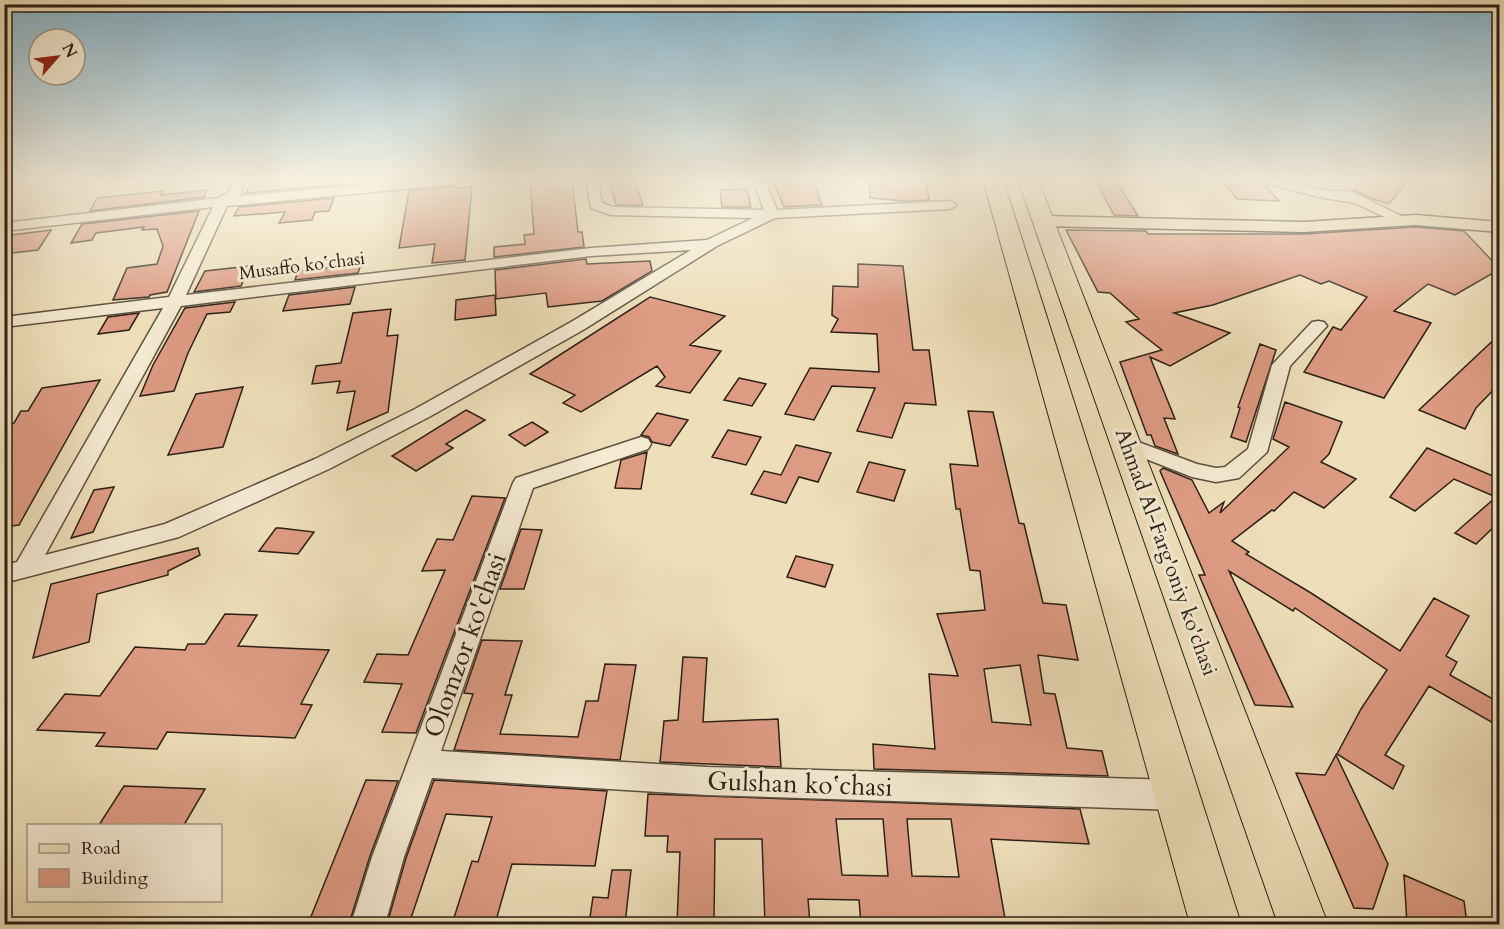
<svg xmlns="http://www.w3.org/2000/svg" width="1504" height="929" font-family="Cardo,serif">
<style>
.building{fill:#de9b84;stroke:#2b2016;stroke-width:1.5;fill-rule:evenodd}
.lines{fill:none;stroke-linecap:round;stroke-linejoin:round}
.minor-casing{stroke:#5c503f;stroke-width:3}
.major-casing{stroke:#2b2016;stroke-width:3}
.highway-casing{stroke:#2b2016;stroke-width:2}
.minor{fill:#f4ead2;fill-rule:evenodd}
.major{fill:#eedfba;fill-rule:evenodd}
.highway{fill:#eedfba;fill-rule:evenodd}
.labels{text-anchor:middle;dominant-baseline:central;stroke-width:6;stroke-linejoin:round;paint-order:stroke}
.far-street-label{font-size:18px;fill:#2b2016;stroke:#f4ead2}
.street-label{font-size:21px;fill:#2b2016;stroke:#f4ead2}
.near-street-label{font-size:26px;fill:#2b2016;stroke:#f4ead2}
</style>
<rect width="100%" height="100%" fill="#eedfba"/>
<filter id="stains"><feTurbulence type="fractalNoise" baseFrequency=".00333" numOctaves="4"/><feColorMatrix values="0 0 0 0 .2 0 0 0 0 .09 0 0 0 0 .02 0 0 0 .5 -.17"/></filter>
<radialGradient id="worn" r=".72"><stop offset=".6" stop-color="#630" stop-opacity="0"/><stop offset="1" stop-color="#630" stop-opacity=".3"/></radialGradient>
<path class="building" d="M262 180H340L339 185 246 193 250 184 260 183Z
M572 180 578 232H582L584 247 494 257V247L525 244 524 235 534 234 530 182Z
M609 180H634L643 205H616Z
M775 180H812L822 205 784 207 774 184H776Z
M870 180 926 181 929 200 905 201 870 198Z
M1095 180H1116L1138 216 1114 215Z
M1222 180H1260L1279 201 1237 199Z
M1363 180H1409L1389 204 1373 199 1354 190Z
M455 186V188L472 187 465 260 432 263 435 244 399 248 409 191Z
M747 189 751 207H722L720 190Z
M207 190 204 197 90 211 97 198 163 191 161 195Z
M334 198 329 211 315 212 312 220 279 223 285 212 234 216 239 207Z
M199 211 167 292 150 295 149 297 113 300 127 268 157 264 163 246 157 229 142 230 144 227 96 233 92 240 71 243 82 224Z
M1415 227 1464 231 1500 269 1455 295 1428 284 1394 311 1431 323 1384 398 1304 372 1333 327 1341 330 1367 297 1329 281 1321 284 1300 275 1213 305 1174 313 1230 333 1170 366 1150 357 1175 419 1164 418 1178 454 1155 446 1151 435H1147L1120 362 1162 350 1126 322 1139 319 1110 293 1098 292 1066 230 1146 231 1148 234H1304Z
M51 230 38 250 4 254V236Z
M586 259 587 264 650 261 652 271 602 301 548 307 546 293 496 299 495 270Z
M361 264 358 273 295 280 298 271Z
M858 264 903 266 913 350H929L936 405 905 403 892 438 857 431 875 388 832 386 814 420 785 414 810 368 879 372 877 334 831 332 838 319 832 315 833 286 858 287Z
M250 266 241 286 194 292 205 271Z
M355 287 350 304 283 311 289 295Z
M495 295 496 315 455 320 456 300Z
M650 297 725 316 690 345 721 351 690 393 656 386 665 377 657 366 581 412 563 403 575 395 530 374Z
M235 302 230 312 207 314 188 353 174 391 140 396 153 365 185 308Z
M391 309 387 336 398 335 388 412 347 430 355 391 337 393 340 381 312 384 316 366 341 363 353 313Z
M139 313 129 330 98 334 108 317Z
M1500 334V383L1476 408 1465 429 1419 410Z
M1260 344 1276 350 1246 442 1231 437 1240 408 1238 407Z
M739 378 766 384 752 406 724 400Z
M100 380 19 525 4 527V424L14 423 21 411H28L42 388Z
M243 387 223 447 168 455 196 394Z
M1285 402 1342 422 1329 454 1321 462 1356 479 1324 508 1294 492 1274 511 1272 510 1232 541 1249 552 1246 554 1311 593 1400 651 1434 598 1469 616 1446 656 1457 662 1450 675 1500 703V727L1429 686 1385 755 1404 766 1393 789 1337 754 1361 709 1387 670 1295 608 1293 611 1229 571 1293 707 1255 705 1199 575H1205L1160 471 1163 468 1192 480 1209 513 1224 502 1220 513 1289 447 1273 439Z
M466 410 485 420 446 444 453 448 416 471 392 456Z
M968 411 993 412 1019 523 1024 524 1043 603 1066 605 1078 660 1038 655 1044 693 1055 694 1067 748 1102 751 1108 776 874 769 873 744 935 749 929 674 958 676 937 614 985 610 980 571 970 570 960 509H956L950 464 978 466ZM1020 665 1031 725 992 722 984 669Z
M657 413 688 420 670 446 652 442 649 437 641 435Z
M532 422 548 432 525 446 509 435Z
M728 430 761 437 746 465 712 457Z
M796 445 831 453 818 482 799 477 786 503 751 494 764 471 781 475Z
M1427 448 1500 479V521L1476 544 1455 533 1496 497 1454 479 1415 511 1390 497Z
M647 452 641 489 615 488 621 460Z
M869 462 905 470 894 501 857 492Z
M114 487 93 532 71 538 94 490Z
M472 496 505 498 416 733 382 732 402 684 364 682 377 654 408 655 445 570 422 571 437 539 453 540Z
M276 528H280L314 532 298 554 259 551Z
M521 529 542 530 524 589H500Z
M198 548 200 555 168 571V575L97 594 89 642 33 658 51 584Z
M796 556 833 565 825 587 787 577Z
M225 614 257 615 238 646 329 650 301 704 312 705 295 738 167 732 157 749 96 746 105 733 37 730 65 694 100 696 135 647 185 650 188 644H205Z
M482 640 522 641 505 695H512L500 734 578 737 586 701H598L605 664 636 665 620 760 454 750 473 694 464 693Z
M683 657 707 658 703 722 778 719 781 767 660 762 664 721 678 720Z
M1336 755 1388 864 1373 909 1354 908 1296 773 1325 775Z
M366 780 398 781 370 856 349 924H308Z
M434 780 607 791 595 866 512 864 495 924H452L472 861 478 862 492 817 446 814 409 924H387L406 858Z
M124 786 205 789 184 825H99Z
M648 794 1080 809 1089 844 991 839 1006 924H861L859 900 808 899 810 924H765L762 839H715L714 924H677L680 852H667L668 836H645ZM836 819H883L888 876 842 875ZM907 819H951L959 877 912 876Z
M612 870H631L625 924H589L593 897 608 898Z
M1404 875 1464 901 1467 924H1407Z"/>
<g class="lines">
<defs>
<path id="minor" d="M233 180H245L240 196 412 180H462L456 184 227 206 186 295 591 248 707 240 753 218 611 215 591 208 586 180H598L602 203 613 207 764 210 753 180H765L777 210 950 201 957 205 950 209 775 218 717 246 583 330 429 417 329 469 179 537 4 583V565L17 562 163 308 4 327V317L169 297 213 207 4 231V223L218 198 230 191ZM691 250 571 322 415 409 315 459 165 524 45 555 181 306 591 256Z
M1264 180C1287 180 1307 187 1330 191 1338 192 1345 190 1353 192L1409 220 1407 223H1397L1355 203 1318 197 1265 183Z
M1318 321 1324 322 1327 326 1290 366 1267 452 1239 478 1216 482 1192 477 1118 448 1115 443 1118 438 1125 437 1197 464 1216 468 1225 467 1248 449 1272 365 1312 322Z
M641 437 648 439 651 444 648 449 533 488 441 751 707 767 1177 780 1188 785 1192 795 1188 805 1177 810 707 795 432 778 404 857 385 924H351L372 857 513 483 516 478Z"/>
<path id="major" d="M1415 215 1500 222V232L1415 225 1304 232 1043 226 1037 225 1034 221 1037 217 1043 216 1304 222Z"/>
<path id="highway" d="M983 180H1003L1241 924H1190Z
M1018 180H1038L1328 924H1278Z"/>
</defs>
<use href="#minor" class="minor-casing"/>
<use href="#major" class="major-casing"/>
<use href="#highway" class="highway-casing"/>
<use href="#minor" class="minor"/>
<use href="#major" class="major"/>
<use href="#highway" class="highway"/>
</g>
<linearGradient id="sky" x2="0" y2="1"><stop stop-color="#88b8d1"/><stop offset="0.58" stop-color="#f7f1e0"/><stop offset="1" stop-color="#f7f1e0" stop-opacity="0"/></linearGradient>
<rect width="1504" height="310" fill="url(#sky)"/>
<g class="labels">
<g class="far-street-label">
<text transform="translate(302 266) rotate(-7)">Musaffo koʻchasi</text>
</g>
<g class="street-label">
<text transform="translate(1166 552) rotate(70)">Ahmad Al-Farg'oniy ko'chasi</text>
</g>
<g class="near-street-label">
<text transform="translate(465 645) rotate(-70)">Olomzor ko'chasi</text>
<text transform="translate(800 784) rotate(2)">Gulshan koʻchasi</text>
</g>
</g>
<rect width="1504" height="929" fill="none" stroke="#eedfba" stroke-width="24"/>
<rect x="6" y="6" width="1492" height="917" fill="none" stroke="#2b2016" stroke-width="3"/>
<rect x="12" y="12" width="1480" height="905" fill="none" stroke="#2b2016" stroke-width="1.5"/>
<rect x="27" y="824" width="195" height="78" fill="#f4ead2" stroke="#a49987" stroke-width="1.5"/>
<rect x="39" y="844" width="30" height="9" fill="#eedfba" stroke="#a49987" stroke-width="1.5"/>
<text x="81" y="854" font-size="18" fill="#2b2016">Road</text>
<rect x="39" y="869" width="30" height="18" fill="#de9b84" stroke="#a49987" stroke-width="1.5"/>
<text x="81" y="884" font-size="18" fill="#2b2016">Building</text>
<g transform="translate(57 57) rotate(62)"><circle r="28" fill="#f4ead2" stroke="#a49987" stroke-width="1.5"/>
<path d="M0-4.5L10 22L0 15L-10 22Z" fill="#8f2418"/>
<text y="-9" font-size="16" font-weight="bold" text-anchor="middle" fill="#2b2016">N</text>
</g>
<rect width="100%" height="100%" filter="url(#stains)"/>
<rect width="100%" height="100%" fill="url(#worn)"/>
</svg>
